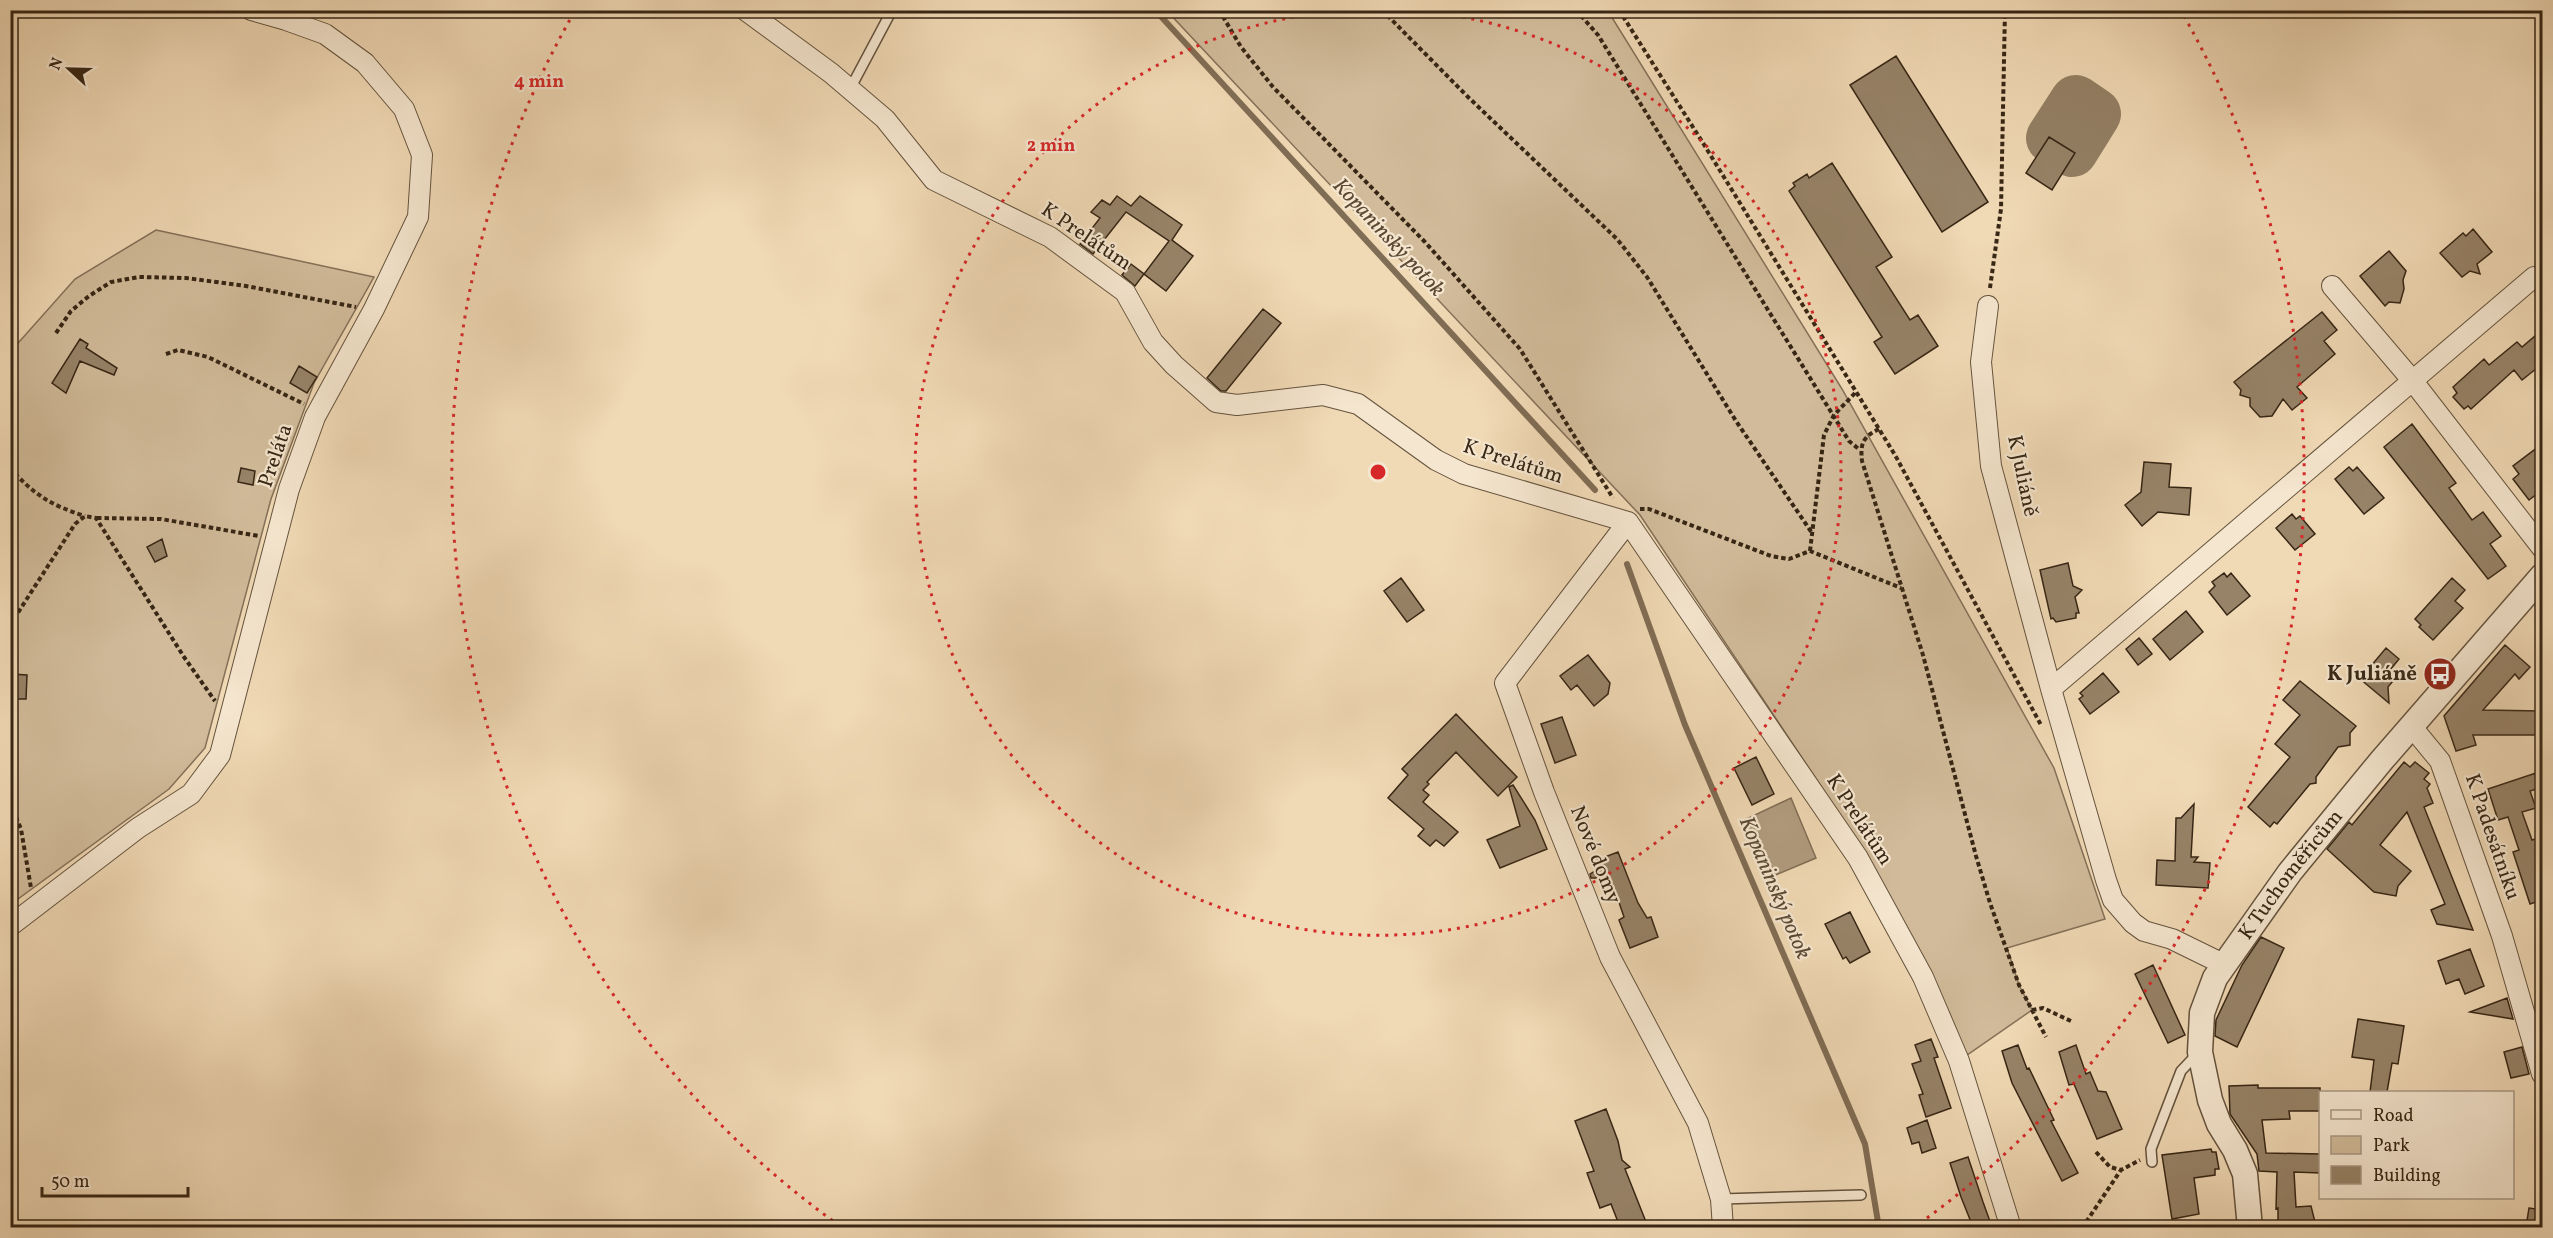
<svg xmlns="http://www.w3.org/2000/svg" width="2553" height="1238" font-family="Vollkorn,serif">
<style>
.green{fill:#d1bb9a;stroke:#847058;stroke-width:1.5}
.water{fill:#b19c7f;stroke:#806d55;stroke-width:1.5}
.lines{fill:none;stroke-linecap:round;stroke-linejoin:round}
.stream{stroke:#806d55;stroke-width:6}
.taxiway{stroke:#948065;stroke-width:52}
.building{fill:#978368;stroke:#372615;stroke-width:1.5}
.service-casing{stroke:#65533d;stroke-width:12}
.minor-casing{stroke:#65533d;stroke-width:22}
.tertiary-casing{stroke:#65533d;stroke-width:27}
.path{stroke:#372615;stroke-width:4;stroke-dasharray:4.5 3;stroke-linecap:butt}
.service{stroke:#f5e6cf;stroke-width:9}
.minor{stroke:#f5e6cf;stroke-width:20}
.tertiary{stroke:#f5e6cf;stroke-width:24}
.ring{fill:none;stroke:#d62828;stroke-width:3;stroke-dasharray:3 6}
.labels{text-anchor:middle;dominant-baseline:central;stroke-width:4.5;stroke-linejoin:round;paint-order:stroke}
.street-label{font-size:21px;fill:#372615;stroke:#f5e6cf}
.poi-label{font-size:21px;font-weight:bold;fill:#372615;stroke:#f5e6cf;text-anchor:end}
.water-label{font-size:22px;font-style:italic;fill:#5c4935;stroke:#f5e6cf}
.centre{fill:#d62828;stroke:#f5e6cf;stroke-width:3}
.ring-label{font-size:18px;text-anchor:middle;font-weight:bold;fill:#d62828;stroke:#f5e6cf;stroke-width:4.5;stroke-linejoin:round;paint-order:stroke}
</style>
<rect width="100%" height="100%" fill="#f0d9b5"/>
<filter id="stains"><feTurbulence type="fractalNoise" baseFrequency=".00333" numOctaves="4"/><feColorMatrix values="0 0 0 0 .2 0 0 0 0 .09 0 0 0 0 .02 0 0 0 .5 -.17"/></filter>
<radialGradient id="worn" r=".72"><stop offset=".6" stop-color="#630" stop-opacity="0"/><stop offset="1" stop-color="#630" stop-opacity=".3"/></radialGradient>
<path class="green" d="M1167 11H1608L1842 389 2054 768 2105 919 2007 948 2019 985 2032 1010 1967 1055 1928 966 1865 852 1640 515Z
M156 230 374 277 314 383 271 499 205 748 169 789 11 904V351L75 279Z"/>
<path class="water" d="M1791 798 1816 858 1766 879 1742 821Z"/>
<g class="lines">
<path class="stream" d="M1155 10 1595 490
M1627 564 1685 725 1865 1144 1879 1228"/>
<path class="taxiway" d="M2076 101 2095 114 2072 151 2052 138Z"/>
</g>
<path class="building" d="M1896 56 1988 202 1942 232 1850 85Z
M2049 137 2075 153 2052 190 2026 173Z
M1832 163 1892 257 1876 267 1910 320 1918 315 1938 346 1895 374 1874 342 1882 337 1789 191 1795 186 1793 183 1807 174 1809 178Z
M1117 196 1131 206 1140 196 1182 225 1172 240 1193 256 1166 291 1144 274 1169 241 1126 212 1093 254 1080 244 1100 218 1091 212 1102 200 1110 205Z
M2473 229 2492 252 2477 264 2480 274 2470 271 2462 277 2440 253 2463 233 2466 236Z
M2389 251 2406 271 2403 280 2404 289 2400 303 2389 302 2385 306 2360 276Z
M1131 264 1144 274 1135 286 1122 275Z
M1263 309 1281 323 1226 391H1221L1207 378Z
M2322 312 2337 330 2324 341 2335 354 2297 387 2307 398 2292 410 2283 399 2272 416 2260 417 2250 406V398L2240 395 2241 390 2234 382Z
M2542 330V364L2522 380 2514 370 2471 409 2468 406 2464 409 2453 397 2457 393 2453 387 2484 359 2489 365 2517 342 2522 347Z
M80 339 88 344 86 348 117 368 114 375 80 361 66 393 52 383Z
M299 366 317 377 307 393 290 383Z
M2412 424 2456 483 2449 488 2472 520 2483 512 2501 536 2490 544 2506 566 2488 579 2384 447Z
M2542 444V490L2529 500 2513 479 2519 474 2513 466Z
M2144 462 2171 464 2169 487 2191 488 2189 515 2158 512 2142 526 2125 505 2141 492Z
M2349 467 2353 471 2357 467 2384 498 2364 514 2335 479Z
M241 468 255 471 253 485 238 482Z
M2292 514 2296 519 2300 516 2315 534 2295 550 2276 528Z
M162 539 167 556 155 562 147 547Z
M2068 563 2073 586 2082 590 2075 597 2079 613H2076V618L2056 622 2053 618 2051 619 2040 570Z
M2224 573 2227 577 2231 573 2250 596 2227 615 2209 592 2215 586 2212 582Z
M1401 578 1424 610 1407 622 1384 591Z
M2452 578 2465 590 2455 601 2463 608 2433 640 2419 627 2421 625 2415 619Z
M2186 611 2203 632 2170 660 2153 639Z
M2139 638 2152 654 2138 665 2126 649Z
M2505 645 2530 667 2519 679 2515 674 2483 710 2542 711V735H2473L2476 745 2456 751 2444 716Z
M2386 648 2399 659 2390 670 2397 676 2388 687 2389 703 2360 679Z
M1588 655 1610 683 1608 694 1594 706 1577 685 1571 690 1560 676Z
M2103 673 2119 692 2090 714 2079 699 2083 696 2080 693Z
M11 674 27 675 26 699H10Z
M2300 681 2356 726 2350 733V745L2338 747 2316 777V783L2310 784 2277 824 2274 822 2270 827 2248 807 2290 757 2275 744 2300 715 2283 700Z
M1456 714 1517 777 1498 796 1456 752 1427 782 1429 784 1423 790 1429 795 1423 802 1458 832 1444 846 1436 840 1430 846 1418 836 1424 829 1388 798 1408 775 1402 769Z
M1562 717 1576 755 1555 763 1541 724Z
M1756 757 1774 794 1752 805 1734 768Z
M2404 762 2410 767 2415 762 2429 773 2424 779 2430 784 2427 788 2433 803 2424 807 2473 930 2437 924 2431 910 2445 904 2407 812 2380 845 2411 871 2398 886 2396 896 2374 892 2327 849 2349 822 2352 825Z
M2536 773 2540 788 2530 791 2536 808 2522 812 2532 840 2539 838 2542 848V900L2530 904 2513 852 2519 850 2508 817 2498 820 2488 789Z
M1513 785 1535 820 1547 849 1500 868 1487 840 1520 826 1509 787Z
M2194 804 2191 857H2198L2194 862 2210 863 2208 888 2156 885 2157 860 2175 861 2176 818H2181Z
M1618 852 1638 903 1647 918 1651 917 1658 937 1630 948 1619 920 1624 917 1613 885 1607 887 1604 878H1591L1590 874 1600 868 1597 860Z
M1850 912 1870 952 1850 963 1846 957 1843 959 1825 924Z
M2261 937 2284 948 2237 1047 2215 1036 2216 1020 2242 965Z
M2470 949 2484 986 2465 994 2459 979 2446 984 2438 961Z
M2153 965 2185 1035 2168 1043 2135 974Z
M2507 998 2513 1019 2470 1012Z
M2358 1019 2404 1026 2398 1064 2392 1063 2387 1092H2370L2374 1060 2352 1057Z
M1931 1039 1938 1057 1934 1058 1951 1108 1926 1117 1919 1095 1923 1094 1912 1064 1921 1061 1915 1045Z
M2018 1045 2027 1069 2029 1068 2054 1120 2051 1121 2078 1173 2062 1181 2012 1083 2002 1051Z
M2076 1045 2086 1074 2090 1072 2098 1091 2106 1092 2122 1129 2097 1139 2074 1084 2069 1085 2059 1052Z
M2522 1047 2529 1074 2511 1078 2504 1052Z
M2258 1085V1088H2320V1111H2289L2290 1119 2262 1120 2266 1153 2320 1154V1173L2294 1172 2296 1207 2311 1206 2315 1222 2311 1227H2278V1208L2276 1209 2277 1172 2259 1171 2257 1154 2230 1114 2229 1086Z
M1606 1109 1618 1141 1622 1160 1630 1167 1625 1169 1648 1227H1620L1611 1204 1600 1208 1587 1173 1594 1171 1575 1121Z
M1927 1120 1936 1148 1922 1153 1919 1142 1912 1144 1907 1128Z
M2211 1149 2212 1152H2216L2219 1169H2215V1175L2194 1178 2199 1214 2172 1219 2162 1155Z
M1968 1157 1983 1202 1992 1227H1973L1961 1197 1950 1163Z
M2529 1208 2542 1210V1227H2526Z"/>
<g class="lines">
<defs>
<path id="service" d="M850 89 892 10
M2152 1162 2151 1149 2181 1071 2197 1054
M1721 1199 1861 1195"/>
<path id="minor" d="M745 10 831 73 885 119 934 180 1050 237 1125 292 1153 342 1174 365 1216 402 1237 405 1323 395 1358 404 1436 460 1464 474 1628 522 1858 858 1923 977 1959 1061 2011 1228
M2332 286 2412 380 2542 548
M1988 306 1981 362 1991 466 2051 689 2106 880 2113 900 2133 923 2144 931 2172 939 2223 964
M1628 522 1505 683 1544 792 1610 957 1698 1123 1721 1199 1723 1228
M2051 689 2534 277
M2412 727 2440 761 2502 936 2542 1074
M10 926 138 828 191 794 220 755 289 489 315 417 374 309 418 217 422 155 404 109 365 63 325 34 286 20 251 10"/>
<g id="tertiary">
<path id="s1" d="M2250 1228 2245 1174 2235 1150 2219 1124 2210 1100 2200 1052 2202 1013 2215 978 2290 872 2382 760 2542 576"/>
</g>
</defs>
<use href="#service" class="service-casing"/>
<use href="#minor" class="minor-casing"/>
<use href="#tertiary" class="tertiary-casing"/>
<path class="path" d="M1219 10 1241 47 1273 87 1425 242 1520 349 1613 498
M1382 10 1468 97 1617 239 1647 277 1736 421 1812 533
M1576 10 1598 35 1849 441 1860 450
M1619 10 1703 143 1895 455 2041 725
M1990 288 2001 209 2005 10
M56 333 71 311 89 296 111 282 139 277 186 278 246 286 356 307
M166 354 178 350 208 357 304 404
M1879 429C1863 437 1860 443 1862 461L1923 655 1976 856 1990 903 2019 985 2046 1037
M10 468C33 494 52 506 85 516
M1640 509H1649L1771 556 1789 559 1810 551 1901 588
M97 518 161 519 259 536
M1810 551 1824 435 1834 415 1856 392
M10 625 75 524 85 516 96 518 184 657 215 701
M10 803 21 829 31 888
M2032 1010 2043 1008 2073 1022
M2096 1152 2110 1167 2121 1170 2140 1160
M2082 1228 2121 1170"/>
<use href="#service" class="service"/>
<use href="#minor" class="minor"/>
<use href="#tertiary" class="tertiary"/>
</g>
<g class="ring">
<path d="M1418 11A463 463 0 1 1 1338 11"/>
<path d="M840 1226A926 926 0 0 1 572 16M2184 16A926 926 0 0 1 1916 1226"/>
</g>
<defs>
<symbol id="bus-disc" viewBox="-11 -11 22 22"><circle r="9.5" fill="#8f2418" stroke="#f5e6cf"/><path d="M-5-6H5V4H4V6H2V4H-2V6H-4V4H-5ZM-3.5-4V0h7V-4ZM-3.5 1.2v1.5H-2V1.2ZM2 1.2v1.5H3.5V1.2Z" fill="#fff"/></symbol>
</defs>
<g fill-rule="evenodd">
<use href="#bus-disc" x="2421" y="655" width="38" height="38"/>
</g>
<g class="labels">
<g class="street-label">
<text transform="translate(1086 237) rotate(34)">K Prelátům</text>
<text transform="translate(276 456) rotate(-71)">Preláta</text>
<text transform="translate(1513 462) rotate(18)">K Prelátům</text>
<text transform="translate(2022 476) rotate(78)">K Juliáně</text>
<text transform="translate(1859 820) rotate(57)">K Prelátům</text>
<text transform="translate(2492 837) rotate(71)">K Padesátníku</text>
<text transform="translate(1595 855) rotate(68)">Nové domy</text>
<text stroke="none"><textPath href="#s1" startOffset="390">K Tuchoměřicům</textPath></text>
</g>
<g class="poi-label">
<text x="2417" y="674">K Juliáně</text>
</g>
<g class="water-label">
<text transform="translate(1388 238) rotate(47)">Kopaninský potok</text>
<text transform="translate(1774 888) rotate(67)">Kopaninský potok</text>
</g>
</g>
<circle cx="1378" cy="472" r="9" class="centre"/>
<g class="ring-label">
<text x="539" y="87">4 min</text>
<text x="1051" y="151">2 min</text>
</g>
<rect width="2553" height="1238" fill="none" stroke="#f0d9b5" stroke-width="36"/>
<rect x="12" y="12" width="2529" height="1214" fill="none" stroke="#372615" stroke-width="3"/>
<rect x="18" y="18" width="2517" height="1202" fill="none" stroke="#372615" stroke-width="1.5"/>
<rect x="2319" y="1091" width="195" height="108" fill="#f5e6cf" stroke="#a99985" stroke-width="1.5"/>
<rect x="2331" y="1110" width="30" height="9" fill="#f5e6cf" stroke="#a99985" stroke-width="1.5"/>
<text x="2373" y="1121" font-size="18" fill="#372615">Road</text>
<rect x="2331" y="1136" width="30" height="18" fill="#d1bb9a" stroke="#a99985" stroke-width="1.5"/>
<text x="2373" y="1151" font-size="18" fill="#372615">Park</text>
<rect x="2331" y="1166" width="30" height="18" fill="#978368" stroke="#a99985" stroke-width="1.5"/>
<text x="2373" y="1181" font-size="18" fill="#372615">Building</text>
<g transform="translate(69 69) rotate(292)" stroke="#f5e6cf" stroke-width="4.5" paint-order="stroke">
<path d="M0-4.5L10 22L0 15L-10 22Z" fill="#372615"/>
<text y="-9" font-size="16" font-weight="bold" text-anchor="middle" fill="#372615">N</text>
</g>
<path d="M42 1187v9h146v-9" fill="none" stroke="#372615" stroke-width="3"/>
<text x="51" y="1187" font-size="18" fill="#372615" stroke="#f5e6cf" stroke-width="4.5" paint-order="stroke">50 m</text>
<rect width="100%" height="100%" filter="url(#stains)"/>
<rect width="100%" height="100%" fill="url(#worn)"/>
</svg>
